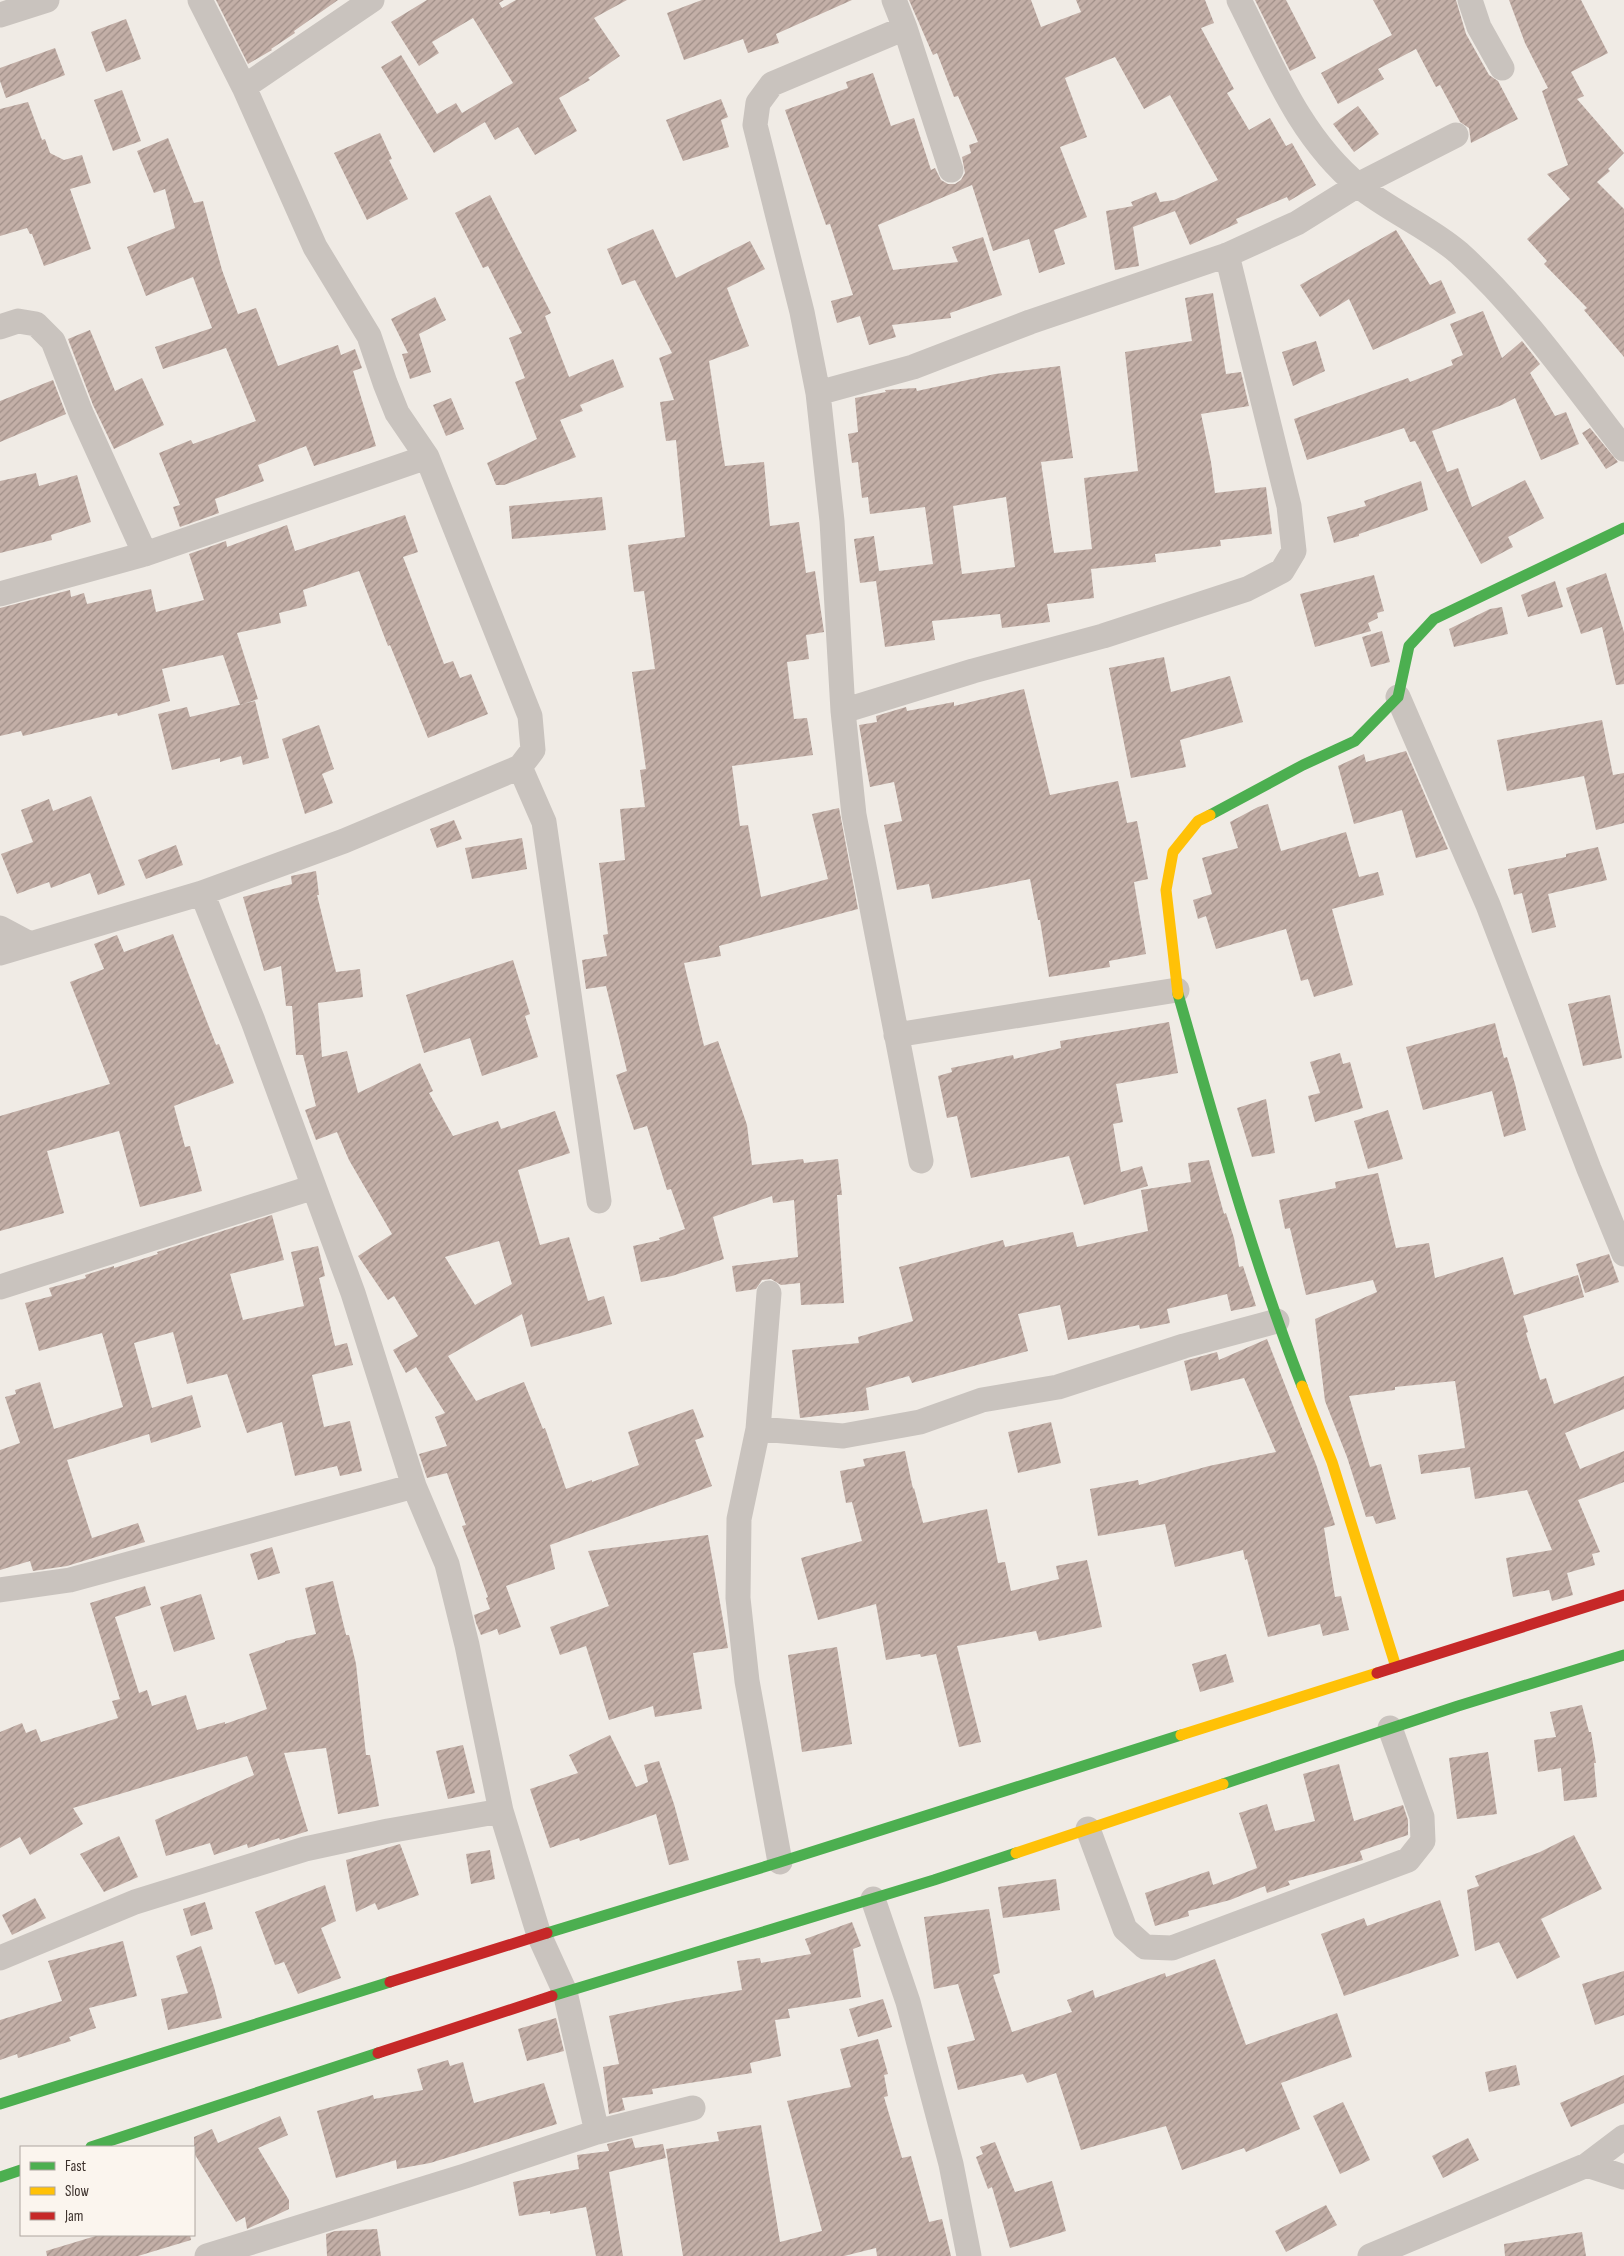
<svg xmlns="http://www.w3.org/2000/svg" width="1624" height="2256" font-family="'Sofia Sans Condensed',sans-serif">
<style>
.building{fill:url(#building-hatch);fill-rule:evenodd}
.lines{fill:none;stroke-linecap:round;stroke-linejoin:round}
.street{stroke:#c9c3be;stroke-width:25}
.fast{stroke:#4caf50;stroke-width:11}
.slow{stroke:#ffc107;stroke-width:11}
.jam{stroke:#c62828;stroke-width:11}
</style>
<defs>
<pattern id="building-hatch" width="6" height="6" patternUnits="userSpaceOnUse" patternTransform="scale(1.25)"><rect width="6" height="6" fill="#c3afa7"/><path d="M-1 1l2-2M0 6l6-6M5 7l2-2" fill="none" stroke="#a08f88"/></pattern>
</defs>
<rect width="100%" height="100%" fill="#f0ebe5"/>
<path class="building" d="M216 0H338L294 31 295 33 271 49 272 50 248 64Z
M427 0H504L499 3 502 8 516 0H627L594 18 620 56 588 78 590 80 559 98 577 131 535 155 518 127 495 140 485 122 434 153 381 67 401 55 437 114 456 103 462 113 513 83 473 18 432 42 439 53 419 66 391 22Z
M702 0H852L776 34 779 43 748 53 743 39 684 60 667 13Z
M909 0H1031L1041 27 1081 12 1076 0H1205L1214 23 1201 28 1234 89 1227 93 1249 130 1270 118 1286 146 1292 143 1316 185 1289 201 1287 197 1236 219 1238 223 1190 245 1175 211 1133 227 1139 266 1115 270 1106 211 1133 206 1131 202 1156 192 1160 202 1174 200 1218 180 1170 95 1144 109 1115 57 1065 78 1087 137 1060 147 1087 217 1054 230 1065 264 1039 273 1029 239 993 251 972 185 878 225 893 270 958 262 952 247 983 237 1002 295 950 313 951 318 892 325 896 337 869 345 860 316 837 323 831 301 853 295 830 224 826 225 785 110 848 88 846 82 873 73 891 126 914 118 931 170 935 168 941 180 948 184H955L961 180 965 173 962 157 971 153 969 145 978 142 958 96 954 97 937 53 933 55Z
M1255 0H1286L1316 58 1290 71Z
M1373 0H1456L1466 34 1489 75 1498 81 1518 119 1471 143 1469 128 1460 122 1440 85 1436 87 1416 49 1378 69 1384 79 1338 104 1321 73 1392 35Z
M1509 0H1581L1608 53 1571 72 1584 96 1577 99 1624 153 1608 169 1610 171 1597 182 1624 209V357L1584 310 1587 308 1544 264 1547 261 1527 239 1570 199 1547 174 1568 165 1542 91 1548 88 1525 43Z
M126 19 141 59 106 72 91 32Z
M55 48 65 75 6 98 0 81V68Z
M122 90 141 141 113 151 94 100Z
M721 99 728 117 721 120 729 147 683 161 666 120Z
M28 102 42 140 45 139 50 153 64 160 82 155 91 183 70 189 91 249 44 266 32 234H30L27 228 0 236V109Z
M1358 106 1379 134 1354 152 1333 124Z
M380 133 392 159 389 160 408 199 367 220 334 153Z
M168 138 194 203 203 201 222 270 238 314 256 308 278 366 338 345 341 355 355 349 362 368 353 371 376 446 314 466 306 446 258 465 264 481 215 499 219 513 180 527 173 507 180 505 159 453 191 440 193 444 256 421 226 348 163 369 155 347 212 328 193 277 146 296 127 247 175 228 165 189 154 193 137 151Z
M490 195 551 313 545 316 569 377 613 359 624 387 580 405 583 411 560 420 576 457 504 485H496L487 463 537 439 515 382 525 378 509 338 522 333 488 266 483 268 455 213Z
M653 229 676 278 750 241 765 269 727 288 749 346 709 361 725 466 764 462 770 526 799 522 806 573 815 571 824 632 806 635 809 659 787 662 794 719 807 718 813 755 732 766 740 826 748 825 761 897 828 879 812 814 839 808 858 909 719 946 721 956 684 963 704 1046 718 1041 747 1125 752 1165 803 1159 804 1163 838 1159 842 1195H837L844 1303 801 1305 800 1283 781 1285 771 1279 762 1280 756 1289 736 1292 732 1266 798 1257 794 1200 773 1203 772 1196 713 1217 724 1259 672 1276 641 1282 633 1246 660 1240 659 1238 685 1229 671 1189 667 1190 647 1126 634 1130 616 1075 627 1071 606 986 586 989 582 960 607 956 603 935 608 934 599 863 625 860 620 809 645 807 640 770 646 769 632 672 655 669 644 591 634 592 628 545 685 537 676 440 666 441 660 402 674 400 659 358 672 353 635 280 622 285 607 249Z
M1396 230 1430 285 1441 280 1456 313 1373 350 1349 299 1320 317 1300 285Z
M1213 293 1226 374 1241 372 1249 406 1201 414 1211 462 1215 493 1266 487 1272 534 1220 540 1221 546 1155 554 1156 562 1091 569 1094 598 1047 604 1050 622 1002 628 1000 614 932 621 935 640 885 647 876 581 860 583 854 539 874 536 879 571 933 564 925 507 870 514 868 497 862 498 858 462 852 463 848 434 858 432 855 398 886 392 885 390 916 388 917 391 995 374 1060 366 1073 458 1041 462 1054 553 1092 549 1084 478 1138 471 1125 352 1192 341 1185 298ZM1006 497 1015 567 962 574 953 506Z
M435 297 446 320 419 334 431 372 410 379 402 354 408 353 391 319Z
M1483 311 1502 358 1522 341 1540 364 1530 373 1555 416 1566 412 1579 444 1541 460 1515 398 1502 405 1432 431 1447 472 1458 468 1472 507 1525 480 1544 518 1508 537 1513 547 1481 564 1415 441 1410 442 1404 428 1307 460 1294 419 1408 378 1410 382 1453 365 1451 360 1463 355 1450 324Z
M90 330 115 391 142 378 164 425 114 449 93 405 68 339Z
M1316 341 1325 371 1293 386 1282 352Z
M53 380 66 414 0 442V401Z
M451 398 464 429 446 436 433 405Z
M1590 428 1618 462 1606 469 1582 433Z
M36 473 39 486 77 475 91 522 51 535 52 540 0 553V481Z
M1421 481 1428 510 1359 534V536L1334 543 1327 517 1366 506 1364 501Z
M602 497 606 530 512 539 509 506Z
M405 515 418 552 403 557 444 664 453 661 460 678 471 674 488 714 428 738 390 645 388 646 359 571 303 590 307 606 279 613 281 623 237 633 258 699 240 705 223 655 162 669 170 701 118 716 117 713 23 736 21 731 0 736V608L70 590 71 597 84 593 87 604 151 589 156 612 204 600 189 554 226 541 227 547 287 525 295 551Z
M1606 573 1624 632V684L1616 685 1602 627 1581 634 1566 588Z
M1374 575 1384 611 1377 613 1378 618 1368 623 1371 631 1315 647 1300 594Z
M1555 581 1563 607 1528 617 1521 595Z
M1502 607 1508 634 1454 647 1449 629 1490 609Z
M1382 631 1390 662 1371 667 1362 637Z
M1164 657 1171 692 1230 676 1243 722 1180 740 1186 767 1131 778 1109 668Z
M1024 689 1050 795 1118 781 1127 823 1137 821 1148 879 1134 882 1146 954 1109 961 1110 967 1049 977 1040 920H1038L1030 879 932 899 929 884 897 890 884 825 902 821 894 782 870 787 859 725 877 722 876 716 906 707 907 711 954 702V706Z
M255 701 269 758 243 765 241 756 220 762V758L172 770 158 714 187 707 190 717Z
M1602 720 1613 775 1624 773V823L1596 830 1584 776 1507 791 1497 740Z
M319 725 334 769 322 774 333 803 305 814 282 739Z
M1406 751 1448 849 1416 858 1402 810 1354 824 1338 766 1364 754 1366 762Z
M91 796 125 885 98 895 90 873 51 888 49 882 17 894 1 854 33 842 21 810 49 799 53 811Z
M1268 804 1281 851 1346 832 1359 877 1378 872 1384 895 1332 909 1353 985 1314 997 1308 979 1301 981 1286 929 1216 949 1206 916 1198 919 1193 900 1212 894 1202 858 1238 848 1230 822 1258 807Z
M454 820 462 839 437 848 430 829Z
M522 838 527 869 472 879 465 848Z
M176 845 183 865 146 879 138 860Z
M1598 847 1607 880 1548 894 1556 927 1532 933 1522 893 1514 895 1508 869 1566 857V854Z
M316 871 319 895H317L336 972 360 969 363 997 318 1003 322 1057 347 1051 358 1093 420 1063 433 1091 429 1093 453 1136 498 1121 501 1129 555 1111 570 1153 518 1170 540 1245 569 1237 588 1301 604 1296 612 1324 531 1347 522 1314 448 1356 476 1401 524 1382 543 1429 545 1428 566 1489 592 1480V1482L639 1465 628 1432 693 1409 704 1437 695 1440 712 1486 550 1545 555 1569 506 1586 521 1627 499 1635 497 1629 481 1635 476 1623 474 1615 490 1609 486 1598 488 1597 462 1526 466 1525 447 1473 427 1478 419 1454 447 1446 435 1417 445 1413 416 1367 406 1373 393 1350 418 1336 394 1296 388 1300 358 1256 392 1234 349 1160 337 1132 316 1140 305 1110 316 1106 303 1055H296L292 1006H286L281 966 264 971 243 897 292 884 291 876ZM499 1241 512 1284 475 1305 445 1257Z
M173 934 216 1045 219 1044 234 1083 174 1106 185 1147 190 1146 202 1191 140 1207 119 1131 47 1151 64 1213 0 1231V1116L110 1084 70 982 104 969 94 944 117 935 124 952Z
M513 960 530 1014 525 1016 538 1057 482 1076 470 1038 424 1053 406 995Z
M1610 995 1622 1058 1583 1066 1568 1004Z
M1169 1022 1178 1073 1116 1084 1123 1122 1113 1124 1121 1172 1142 1166 1148 1186 1084 1205 1069 1156 971 1178 957 1116 947 1118 938 1076 952 1072 951 1068 1013 1055 1014 1059 1061 1048 1060 1041Z
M1495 1023 1504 1058 1507 1057 1515 1084 1526 1130 1504 1137 1492 1091 1423 1110 1406 1047Z
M1340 1053 1343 1064 1350 1062 1363 1108 1315 1122 1308 1096 1320 1093 1310 1062Z
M1266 1099 1275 1153 1252 1157 1237 1108Z
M1388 1110 1403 1159 1368 1169 1354 1121Z
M1209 1160 1224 1214 1226 1213 1234 1238 1239 1267 1243 1266 1256 1306 1231 1311 1227 1294 1167 1309 1170 1323 1140 1329 1139 1325 1068 1340 1060 1305 1018 1314 1028 1351 912 1383 909 1376 866 1388 869 1410 800 1418 792 1350 859 1343 858 1337 913 1321 899 1267 1003 1240 1005 1247 1073 1232 1077 1247 1148 1231 1141 1190 1191 1182 1188 1163Z
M1378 1173 1396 1248 1429 1243 1435 1278 1503 1257 1514 1295 1578 1275 1584 1297 1523 1316 1528 1332 1526 1333 1540 1380 1546 1378 1554 1404 1624 1376V1409L1565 1433 1580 1469 1624 1451V1482L1578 1500 1600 1552 1592 1554 1595 1565 1567 1573 1573 1595 1552 1601 1549 1590 1513 1597 1506 1558 1552 1550 1527 1490 1475 1499 1470 1467 1421 1474 1418 1455 1465 1448 1455 1381 1395 1387V1390L1349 1396 1370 1467 1381 1464 1396 1519 1376 1524 1373 1516 1366 1517 1347 1457 1325 1401 1315 1319 1377 1292 1373 1280 1306 1295 1290 1228 1285 1229 1279 1200 1336 1188 1335 1182Z
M272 1215 284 1260 230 1274 243 1320 304 1306 291 1252 318 1246 325 1276 319 1278 335 1346 347 1343 353 1365 312 1375 324 1427 350 1421 362 1471 340 1476 337 1466 295 1476 282 1422 247 1433 227 1374 187 1384 173 1332 134 1343 152 1408 192 1395 201 1427 151 1443 149 1434 67 1460 92 1538 138 1523 145 1542 67 1566 33 1571 30 1561 0 1570V1450L20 1443 5 1397 16 1394 15 1390 40 1382 54 1429 123 1407 102 1333 39 1351 25 1303 52 1296 49 1288 86 1278 85 1275 114 1266V1268L158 1254 157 1252Z
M1609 1254 1619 1282 1585 1293 1576 1264Z
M1267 1339 1317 1467 1335 1525 1324 1528 1335 1597 1341 1596 1349 1630 1323 1636 1320 1624 1268 1637 1247 1559 1245 1560 1243 1550 1175 1567 1165 1524 1098 1536 1090 1489 1138 1480 1139 1485 1209 1466 1276 1452 1244 1378 1191 1391 1184 1361 1217 1352 1219 1360Z
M1051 1422 1061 1463 1018 1473 1008 1432Z
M905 1451 913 1489 914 1488 923 1523 987 1509 998 1563 1005 1562 1011 1591 1059 1579 1056 1566 1087 1560 1102 1627 1039 1641 1036 1631 957 1646 981 1742 959 1747 936 1654 921 1657 920 1654 886 1660 876 1604 818 1620 801 1558 862 1541 852 1502 846 1503 840 1471 865 1466 863 1459Z
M708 1535 728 1648 693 1653 702 1709 655 1717 653 1706 609 1720 586 1646 560 1655 550 1627 609 1606 588 1551Z
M272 1547 280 1573 258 1580 250 1554Z
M333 1581 346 1635H349L356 1664 366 1755H370L379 1806 338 1814 326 1748 284 1753 308 1831 280 1840 279 1838 248 1848 247 1844 214 1855 210 1843 166 1856 155 1820 254 1775 247 1756 73 1808 83 1824 30 1855 20 1837 0 1848V1732L22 1723 26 1733 36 1729 41 1742 118 1718 112 1701 120 1699 90 1603 145 1586 151 1605 115 1617 139 1693 147 1690 152 1706 186 1695 197 1730 225 1722V1724L267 1709 249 1654 285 1642V1641L316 1634 305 1588Z
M201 1594 215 1639 174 1652 160 1607Z
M837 1647 852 1744 802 1752 788 1655Z
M1226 1654 1234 1682 1200 1692 1192 1664Z
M1582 1705 1589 1732H1591L1596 1763H1594L1597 1797 1564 1801 1561 1768 1538 1772 1534 1740 1556 1737 1550 1712Z
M610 1735 636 1787 648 1782 644 1765 659 1761 674 1804 689 1860 669 1865 656 1814 580 1841 579 1838 550 1848 530 1789 578 1773 569 1755Z
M463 1745 475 1793 448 1799 436 1751Z
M1488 1752 1497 1814 1457 1819 1449 1758Z
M1339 1764 1354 1821 1403 1805 1408 1820V1835L1360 1851 1363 1860 1288 1881 1290 1885 1267 1893 1265 1886 1230 1900 1188 1911 1189 1916 1155 1926 1145 1893 1209 1871 1213 1885 1257 1868 1239 1813 1267 1804 1275 1831 1315 1821 1303 1774Z
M1574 1835 1602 1889 1541 1919 1560 1957 1517 1979 1499 1942 1475 1951 1467 1890 1479 1886 1475 1876 1540 1852Z
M119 1836 138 1877 104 1892 80 1854Z
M400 1844 419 1895 378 1910 375 1903 356 1912 346 1860Z
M490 1850 495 1879 471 1884 466 1854Z
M1056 1879 1060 1910 1003 1918 998 1887Z
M325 1885 336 1921 321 1928 341 1978 298 1994 284 1962 275 1965 255 1912Z
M35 1898 46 1918 12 1935 2 1915Z
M1440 1900 1459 1956 1344 1996 1321 1934 1364 1918 1367 1926Z
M205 1902 213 1929 191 1936 183 1909Z
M989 1909 1000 1973 993 1975 1012 2032 1072 2012 1067 2000 1093 1990 1095 1998 1165 1973 1166 1977 1215 1959 1246 2045 1337 2013 1352 2057 1281 2083 1300 2129 1246 2152 1244 2148 1182 2170 1166 2126 1081 2150 1056 2073 1027 2083 1023 2074 958 2090 947 2047 975 2040 958 1984 934 1989 924 1917Z
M852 1922 861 1946 853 1949 861 1997 788 2009 790 2018 775 2020 781 2056 750 2063 752 2073 652 2089 653 2094 622 2098 625 2110 609 2114 603 2067 619 2064 609 2016 683 2000 742 1990 737 1961 760 1958 761 1963 811 1954 805 1939Z
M123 1941 137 1996 89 2008 96 2028 69 2037 71 2041 18 2058 17 2054 0 2060V2020L62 2001 48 1961Z
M201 1946 214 1987 222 2018 168 2030 161 1999 188 1993 176 1956Z
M1624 1971V2015L1595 2025 1582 1984Z
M883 1999 892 2027 858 2037 849 2009Z
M556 2018 564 2051 527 2061 518 2029Z
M878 2039 888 2074 884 2075 888 2096 884 2097 902 2158 911 2156 929 2222 942 2219 951 2256H877L876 2248 844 2256H683L666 2149 719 2141 717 2132 761 2125 780 2242 822 2231 787 2101 851 2087 840 2049Z
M448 2060 450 2066 463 2062 474 2103 544 2083 557 2124 430 2163 397 2169 396 2160 336 2178 317 2111 373 2095 374 2099 423 2090 417 2069Z
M1516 2065 1520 2085 1489 2092 1485 2072Z
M1624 2075V2103L1571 2127 1560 2103Z
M1343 2102 1370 2160 1340 2174 1313 2116Z
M280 2116 288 2135 258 2148 289 2200V2209L247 2229 245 2217 236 2222 194 2153V2137L212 2129 218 2143Z
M632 2138 635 2148 663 2144 666 2158 609 2172 623 2256H596L586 2207 550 2214V2211L519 2216 513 2182 579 2169 577 2155 609 2151 607 2144Z
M1468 2138 1479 2160 1443 2178 1432 2156Z
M995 2142 1015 2192 1052 2181 1066 2231 1010 2248 992 2187 988 2189 976 2157 983 2154 980 2147Z
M1326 2205 1337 2225 1286 2252 1275 2231Z
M377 2229 381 2256H327L326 2234 335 2231Z
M1582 2232 1586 2256H1505L1504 2244Z
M99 2235H190L191 2240 138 2256H47L46 2251Z"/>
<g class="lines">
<path class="street" d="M894 0 905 28
M1239 0C1272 65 1300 138 1359 186 1390 211 1429 227 1459 253 1522 310 1572 382 1624 449
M1470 0 1479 27 1502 68
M0 15 47 0
M244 87 372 0
M0 327 18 321 36 324 53 341 81 413 145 554
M818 393 913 367 1030 322 1227 255 1297 223 1358 185 1456 135
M0 594 145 554 427 457
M1398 697 1488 905 1589 1169 1624 1254
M843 711 973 671 1103 636 1247 589 1282 571 1294 551 1289 506 1227 255
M520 767 544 822 599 1201
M202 893 253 1021 353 1293 414 1486 447 1564 467 1645 501 1811 539 1935 565 1992 597 2132
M0 928 30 944
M0 953 202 893 344 841 520 767 533 750 530 716 427 457 397 413 385 383 369 336 315 247 244 87 200 0
M896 1035 1177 990
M921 1161 854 815 843 711 832 521 818 393 802 312 755 125 758 103 772 84 905 28 951 170
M0 1287 314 1187
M769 1293 758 1429 739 1519 738 1598 747 1681 780 1862
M758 1429 843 1436 920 1422 982 1400 1058 1387 1184 1346 1277 1321
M0 1590 70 1580 414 1486
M1088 1829 1125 1929 1145 1947 1172 1948 1408 1860 1423 1841 1422 1817 1390 1728
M873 1899 908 2002 951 2164 969 2256
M0 1958 135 1902 305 1849 388 1831 501 1811
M1587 2165 1624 2177
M207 2256 465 2176 597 2132 693 2108
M1370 2256 1587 2165 1624 2137"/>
<path class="fast" d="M1210 815 1303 765 1355 741 1398 697 1409 646 1434 619 1624 528
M1178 994C1216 1126 1252 1258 1302 1386
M1223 1784 1458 1706 1624 1655
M547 1933 780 1862 1181 1735
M552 1996 934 1880 1016 1853
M0 2104 390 1982
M91 2147 378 2053
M0 2177 21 2170"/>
<path class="slow" d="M1178 994 1166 890 1173 852 1198 821 1210 815
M1302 1386 1332 1462 1396 1667
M1181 1735 1377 1673
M1016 1853 1223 1784"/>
<path class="jam" d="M1377 1673 1624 1595
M390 1982 547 1933
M378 2053 552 1996"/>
</g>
<rect x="20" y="2146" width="175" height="90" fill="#fbf5ee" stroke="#aea6a0"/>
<rect x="30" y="2162" width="25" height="8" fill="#4caf50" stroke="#aea6a0"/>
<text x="65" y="2171" font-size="15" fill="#3b302b">Fast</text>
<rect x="30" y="2187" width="25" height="8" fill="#ffc107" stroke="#aea6a0"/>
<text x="65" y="2196" font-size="15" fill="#3b302b">Slow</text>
<rect x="30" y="2212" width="25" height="8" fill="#c62828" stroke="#aea6a0"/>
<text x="65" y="2221" font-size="15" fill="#3b302b">Jam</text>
</svg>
